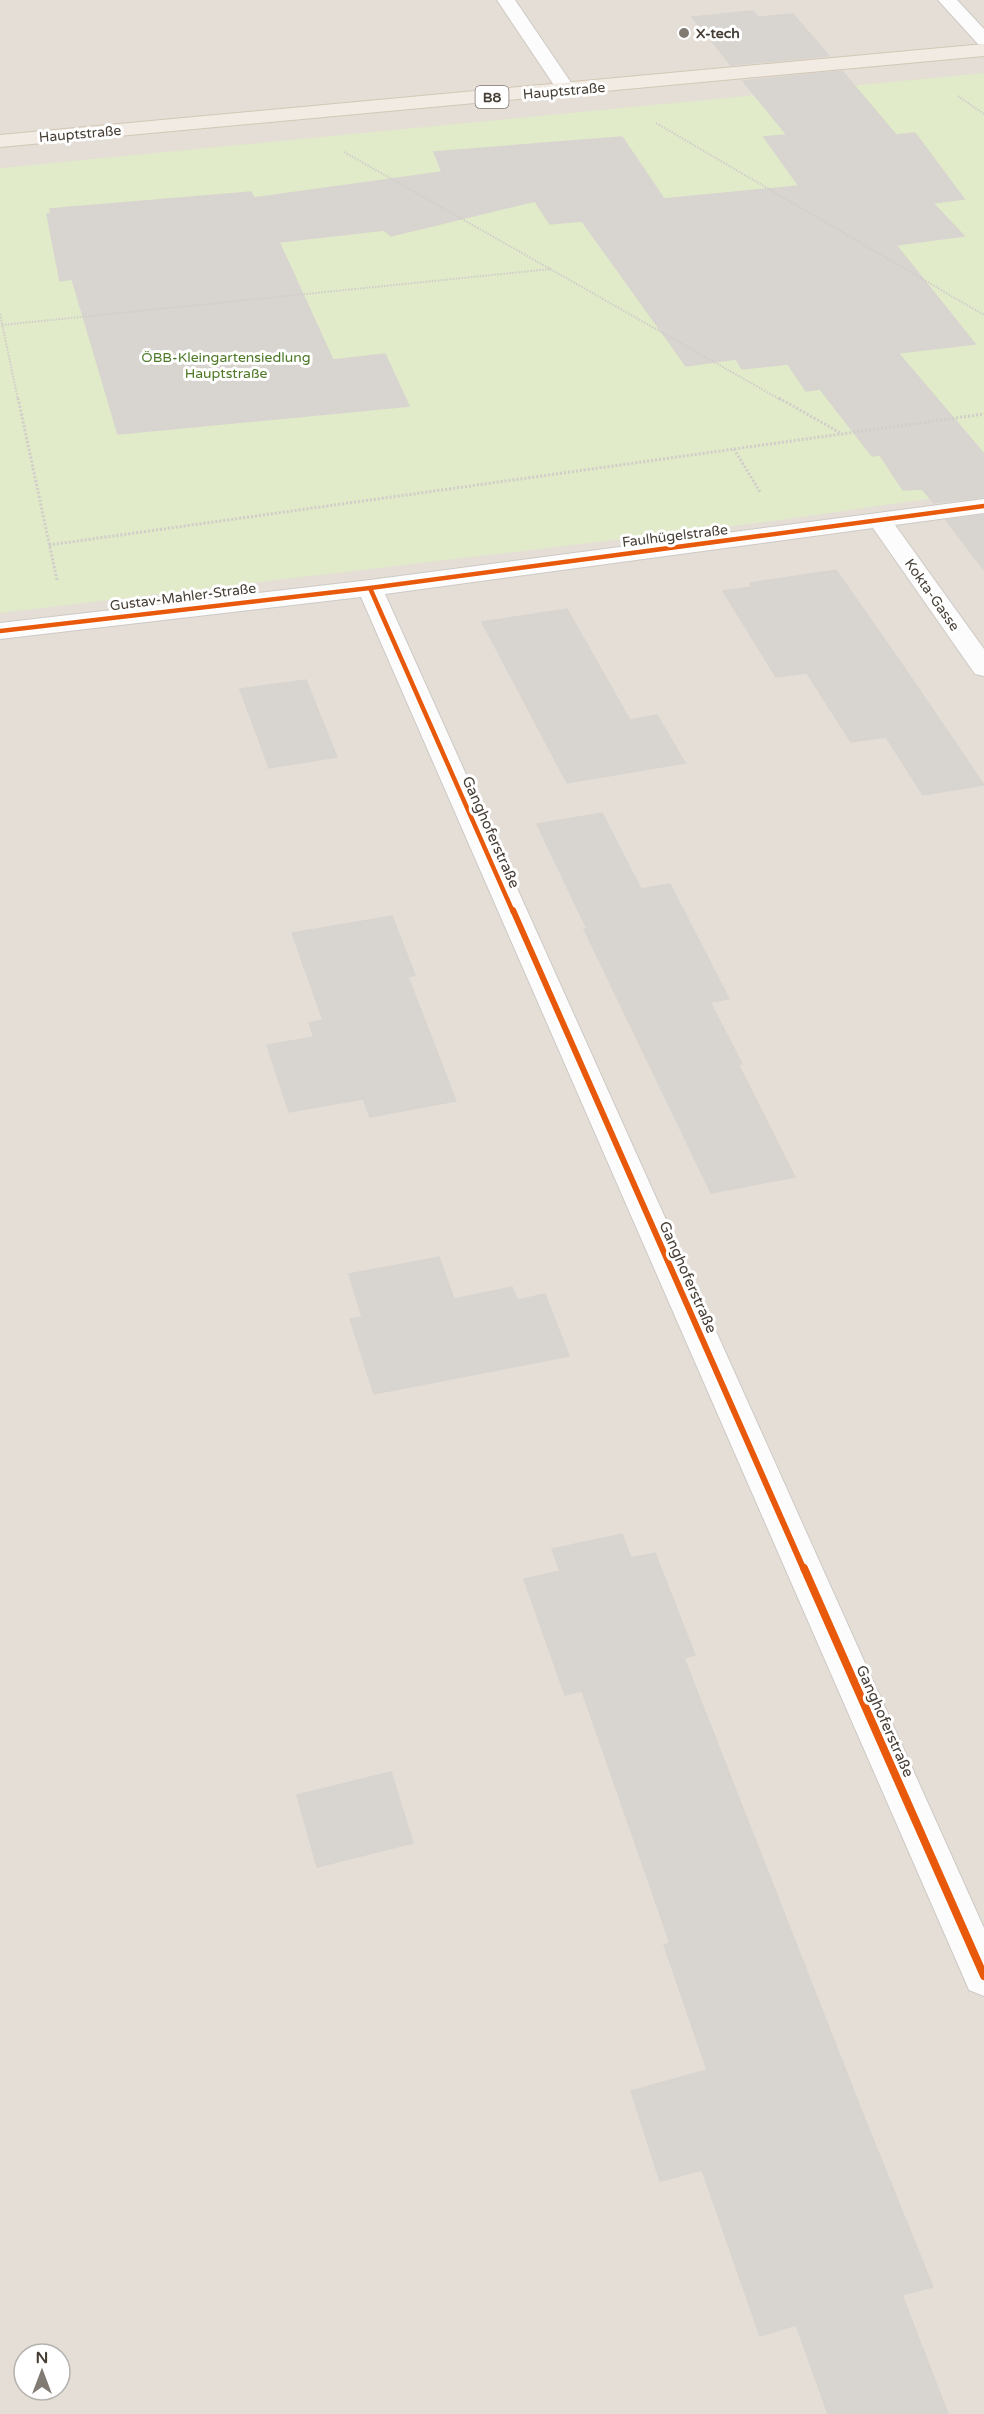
<svg xmlns="http://www.w3.org/2000/svg" width="984" height="2414" font-family="'Varela Round',sans-serif">
<style>
.residential{fill:#e4ded6;fill-rule:evenodd}
.green{fill:#e1eac9}
.building{fill:#d8d4d0;stroke:#d8d4cf;stroke-width:1.5}
.lines{fill:none;stroke-linecap:round;stroke-linejoin:round}
.minor-casing{stroke:#cdc9c5;stroke-width:2}
.major-casing{stroke:#d2c7b6;stroke-width:2}
.path-far1{stroke:#d1cdca;stroke-width:2;stroke-dasharray:1.5 1.5;stroke-linecap:butt}
.path{stroke:#d1cdca;stroke-width:3;stroke-dasharray:2 2;stroke-linecap:butt}
.minor{fill:#fdfcfc;fill-rule:evenodd}
.major{fill:#f1ebe3;fill-rule:evenodd}
.cycleway-far2-casing{stroke:#fff;stroke-width:8}
.cycleway-far1-casing{stroke:#fff;stroke-width:10}
.cycleway-casing{stroke:#fff;stroke-width:11}
.cycleway-far2{stroke:#e8590c;stroke-width:4.5}
.cycleway-far1{stroke:#e8590c;stroke-width:6}
.cycleway{stroke:#e8590c;stroke-width:8}
.poi-dot{fill:#827b74;stroke:#fff;stroke-width:2}
.labels{text-anchor:middle;dominant-baseline:central;stroke-width:6;stroke-linejoin:round;paint-order:stroke}
.far-poi-label{font-size:14px;font-weight:bold;fill:#463e35;stroke:#fff;text-anchor:start}
.far-street-label{font-size:14px;fill:#463e35;stroke:#fff}
.shield{fill:#fff;stroke:#7e7872;stroke-width:1.5}
.shield-label{font-size:14px;font-weight:bold;fill:#463e35}
.far-park-label{font-size:14px;fill:#4e7927;stroke:#fff}
.street-label{font-size:15px;fill:#463e35;stroke:#fff}
</style>
<rect width="100%" height="100%" fill="#f0ede9"/>
<path class="residential" d="M0 0H984V2414H0ZM24 2354H60V2390H24Z"/>
<path class="green" d="M984 73V491L758 523 0 613V168Z"/>
<path class="building" d="M752 11 758 17 793 14 829 56 731 65 692 17Z
M842 71 896 135 915 133 964 199 933 203 964 236 896 245 975 344 898 353 984 454V497L934 503 922 489 903 490 880 455 872 456 820 389 806 391 788 364 742 369 736 359 686 366 582 221 550 224 535 201 391 236 384 230 279 242 333 360 385 354 409 406 118 434 72 279 60 281 47 214H51L50 209 251 192 254 198 442 172 434 152 622 137 664 199 799 186 764 137 787 135 743 81Z
M984 515V570L946 520Z
M836 570 912 679 984 785 923 795 886 737 851 742 807 673 776 677 723 591 752 587 750 583Z
M567 609 630 720 657 715 685 763 567 783 482 622Z
M306 680 337 757 269 768 240 689Z
M602 813 641 889 670 884 729 999 710 1002 742 1064H738L795 1177 711 1193 584 929H587L537 824Z
M392 916 415 975 408 977 456 1101 370 1117 363 1099 289 1112 267 1045 314 1037 309 1023 323 1020 292 933Z
M439 1257 454 1299 512 1287 517 1300 545 1294 569 1356 374 1394 350 1319 362 1317 349 1274Z
M622 1534 631 1558 655 1553 695 1655 684 1658 866 2122 933 2287 902 2295 948 2414H828L796 2325 760 2336 702 2170 660 2181 631 2091 707 2070 664 1945 670 1943 582 1691 565 1695 524 1579 560 1571 552 1549Z
M391 1772 413 1843 317 1867 297 1795Z"/>
<g class="lines">
<defs>
<path id="minor" d="M497 0H515L576 90 574 94H560Z
M938 0H957L984 29V45L978 44Z
M984 499V513L895 525 984 649V676L975 674 873 528 385 594 984 1928V1996L969 1990 963 1976 361 597 0 639V623L370 580Z"/>
<path id="major" d="M984 44V56L0 147V135Z"/>
</defs>
<use href="#minor" class="minor-casing"/>
<use href="#major" class="major-casing"/>
<path class="path-far1" d="M958 96 984 114
M656 123 984 315
M344 152 781 400
M0 314 18 400
M2 325 551 269"/>
<path class="path" d="M18 398 57 580
M779 398 842 434
M734 449 760 492
M49 545 984 414"/>
<use href="#minor" class="minor"/>
<use href="#major" class="major"/>
<defs>
<path id="cycleway-far2" d="M370 588 513 912
M0 631 370 588 984 506"/>
<path id="cycleway-far1" d="M513 910 804 1570"/>
<path id="cycleway" d="M804 1568 984 1976"/>
</defs>
<use href="#cycleway-far2" class="cycleway-far2-casing"/>
<use href="#cycleway-far1" class="cycleway-far1-casing"/>
<use href="#cycleway" class="cycleway-casing"/>
<use href="#cycleway-far2" class="cycleway-far2"/>
<use href="#cycleway-far1" class="cycleway-far1"/>
<use href="#cycleway" class="cycleway"/>
</g>
<circle class="poi-dot" cx="684" cy="33" r="6"/>
<g class="labels">
<g class="far-poi-label">
<text x="696" y="33">X-tech</text>
</g>
<g class="far-street-label">
<text transform="translate(564 91) rotate(-5)">Hauptstraße</text>
<text transform="translate(80 134) rotate(-5)">Hauptstraße</text>
<text transform="translate(675 536) rotate(-7)">Faulhügelstraße</text>
<text transform="translate(932 595) rotate(55)">Kokta-Gasse</text>
<text transform="translate(183 597) rotate(-7)">Gustav-Mahler-Straße</text>
</g>
<rect class="shield" x="475.5" y="86" width="33" height="22" rx="4.5"/>
<g class="shield-label">
<text x="492" y="97">B8</text>
</g>
<g class="far-park-label">
<text x="226" y="357">ÖBB-Kleingartensiedlung<tspan x="226" dy="16">Hauptstraße</tspan></text>
</g>
<g class="street-label">
<text transform="translate(491 832) rotate(66)">Ganghoferstraße</text>
<text transform="translate(688 1277) rotate(66)">Ganghoferstraße</text>
<text transform="translate(885 1721) rotate(66)">Ganghoferstraße</text>
</g>
</g>
<g transform="translate(42 2372)"><circle r="28" fill="#ffffff" stroke="#b5b2ae" stroke-width="1.5"/>
<path d="M0-4.5L10 22L0 15L-10 22Z" fill="#827b74"/>
<text y="-9" font-size="16" font-weight="bold" text-anchor="middle" fill="#463e35">N</text>
</g>
</svg>
